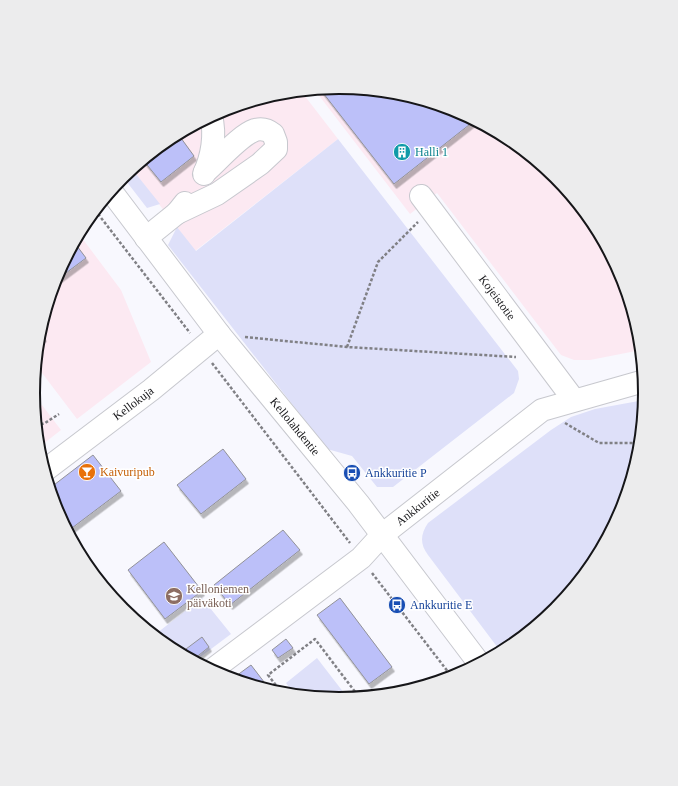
<svg xmlns="http://www.w3.org/2000/svg" width="678" height="786" font-family="Georgia,serif">
<style>
.industrial{fill:#fce9f2}
.green{fill:#dee0f9}
.building{fill:#bcc0f9;stroke:#929298;filter:url(#shadow)}
.lines{fill:none;stroke-linecap:round;stroke-linejoin:round}
.minor-casing{stroke:#c7c8ce;stroke-width:24}
.path{stroke:#808085;stroke-width:2.5;stroke-dasharray:3 2;stroke-linecap:butt}
.minor{stroke:#fff;stroke-width:22}
.labels{text-anchor:middle;dominant-baseline:central;stroke-width:3;stroke-linejoin:round;paint-order:stroke}
.culture-label{font-size:12px;fill:#0d838f;stroke:#fff;text-anchor:start}
.street-label{font-size:12px;fill:#161619;stroke:#fff}
.food-label{font-size:12px;fill:#c56008;stroke:#fff;text-anchor:start}
.transit-label{font-size:12px;fill:#164399;stroke:#fff;text-anchor:start}
.education-label{font-size:12px;fill:#785e54;stroke:#fff;text-anchor:start}
.rim{fill:none;stroke:#161619;stroke-width:2}
</style>
<defs>
<filter id="shadow"><feDropShadow dx="2.5" dy="4.5" stdDeviation="0" flood-color="#0004"/></filter>
</defs>
<rect width="100%" height="100%" fill="#f8f8fe"/>
<path class="industrial" d="M339 87 399 93 456 110 509 139 556 177 594 223 622 276 639 334 641 350 590 360H574L561 355 437 193 410 214 314 89Z
M301 91 338 139 195 251 132 169 169 138 222 110 280 93Z
M79 234 121 290 151 362 77 419 36 365 39 333 56 276Z
M42 405 61 430 38 448 35 410Z"/>
<path class="green" d="M338 139 518 371 519 379 514 393 393 487H377L352 456 327 449 168 245 177 227 196 251Z
M132 169 160 204 147 208 123 177Z
M644 400 639 453 622 510 593 563 555 610 509 648 501 652 428 555C420 544 420 535 428 523L551 430 571 417 595 409Z
M202 598 231 634 195 661 169 647 157 633Z
M317 658 344 693 336 699 295 695 286 683Z"/>
<path class="building" d="M339 87 399 93 456 110 474 121 394 184 320 89Z
M178 134 194 156 161 182 143 160 169 138Z
M74 242 86 258 54 282 56 276Z
M39 331 44 337 38 341 39 333Z
M223 449 246 479 201 514 177 485Z
M93 455 121 491 68 531 56 510 50 488Z
M283 530 300 550 230 605 214 585Z
M164 542 202 591 165 619 128 570Z
M340 598 392 667 369 684 317 615Z
M202 637 209 647 194 659 186 649Z
M286 639 293 648 278 658 272 650Z
M251 665 271 691 232 679Z"/>
<g class="lines">
<defs>
<g id="minor">
<path d="M204 174C212 157 216 135 211 116"/>
<path id="s1" d="M111 191 219 334 358 503 479 663"/>
<path id="s2" d="M421 196 574 400"/>
<path d="M177 213 217 194 260 164 276 149V142L273 134C268 130 262 128 255 130 240 135 218 161 205 172"/>
<path d="M146 238 177 213 185 203"/>
<path id="s3" d="M44 471 151 390 219 334"/>
<path id="s4" d="M212 670 361 558 382 535 542 410 644 381"/>
</g>
</defs>
<use href="#minor" class="minor-casing"/>
<path class="path" d="M95 210 190 333
M245 337 347 347 516 357
M347 347 378 262 418 222
M212 363 350 543
M565 423 599 443H640
M36 426 45 423 59 414
M372 573 452 677
M282 693 268 675 315 639 359 697
M359 697 391 688"/>
<use href="#minor" class="minor"/>
</g>
<defs>
<symbol id="building-disc" viewBox="-11 -11 22 22"><circle r="9.5" fill="#0f9aa8" stroke="#fff"/><path d="M-4-6H4V6H1V3H-1V6H-4ZM-2.5-4.3h1.7v1.8h-1.7ZM.8-4.3h1.7v1.8H.8ZM-2.5-1h1.7V.8h-1.7ZM.8-1h1.7V.8H.8Z" fill="#fff"/></symbol>
<symbol id="bar-disc" viewBox="-11 -11 22 22"><circle r="9.5" fill="#e8710a" stroke="#fff"/><path d="M-6-5H6L.8 .8V4.5H3.5V6h-7V4.5H-.8V.8Z" fill="#fff"/></symbol>
<symbol id="bus-disc" viewBox="-11 -11 22 22"><circle r="9.5" fill="#1a4fb4" stroke="#fff"/><path d="M-5-6H5V4H4V6H2V4H-2V6H-4V4H-5ZM-3.5-4V0h7V-4ZM-3.5 1.2v1.5H-2V1.2ZM2 1.2v1.5H3.5V1.2Z" fill="#fff"/></symbol>
<symbol id="school-disc" viewBox="-11 -11 22 22"><circle r="9.5" fill="#8d6e63" stroke="#fff"/><path d="M0-5L7-2L0 1L-7-2ZM-4 1L0 2.5L4 1V4Q0 6-4 4Z" fill="#fff"/></symbol>
</defs>
<g fill-rule="evenodd">
<use href="#building-disc" x="392" y="142" width="20" height="20"/>
<use href="#bar-disc" x="77" y="462" width="20" height="20"/>
<use href="#bus-disc" x="342" y="463" width="20" height="20"/>
<use href="#school-disc" x="164" y="586" width="20" height="20"/>
<use href="#bus-disc" x="387" y="595" width="20" height="20"/>
</g>
<g class="labels">
<g class="culture-label">
<text x="415" y="152">Halli 1</text>
</g>
<g class="street-label">
<text stroke="none"><textPath href="#s2" startOffset="127">Kojeistotie</textPath></text>
<text stroke="none"><textPath href="#s3" startOffset="112">Kellokuja</textPath></text>
<text stroke="none"><textPath href="#s1" startOffset="299">Kellolahdentie</textPath></text>
<text stroke="none"><textPath href="#s4" startOffset="263">Ankkuritie</textPath></text>
</g>
<g class="food-label">
<text x="100" y="472">Kaivuripub</text>
</g>
<g class="transit-label">
<text x="365" y="473">Ankkuritie P</text>
<text x="410" y="605">Ankkuritie E</text>
</g>
<g class="education-label">
<text x="187" y="589">Kelloniemen<tspan x="187" dy="14">päiväkoti</tspan></text>
</g>
</g>
<path d="M0 0H678V786H0ZM40 393a299 299 0 1 1 598 0a299 299 0 1 1-598 0Z" fill="#ececed" fill-rule="evenodd"/>
<path class="rim" d="M40 393a299 299 0 1 1 598 0a299 299 0 1 1-598 0Z"/>
</svg>
